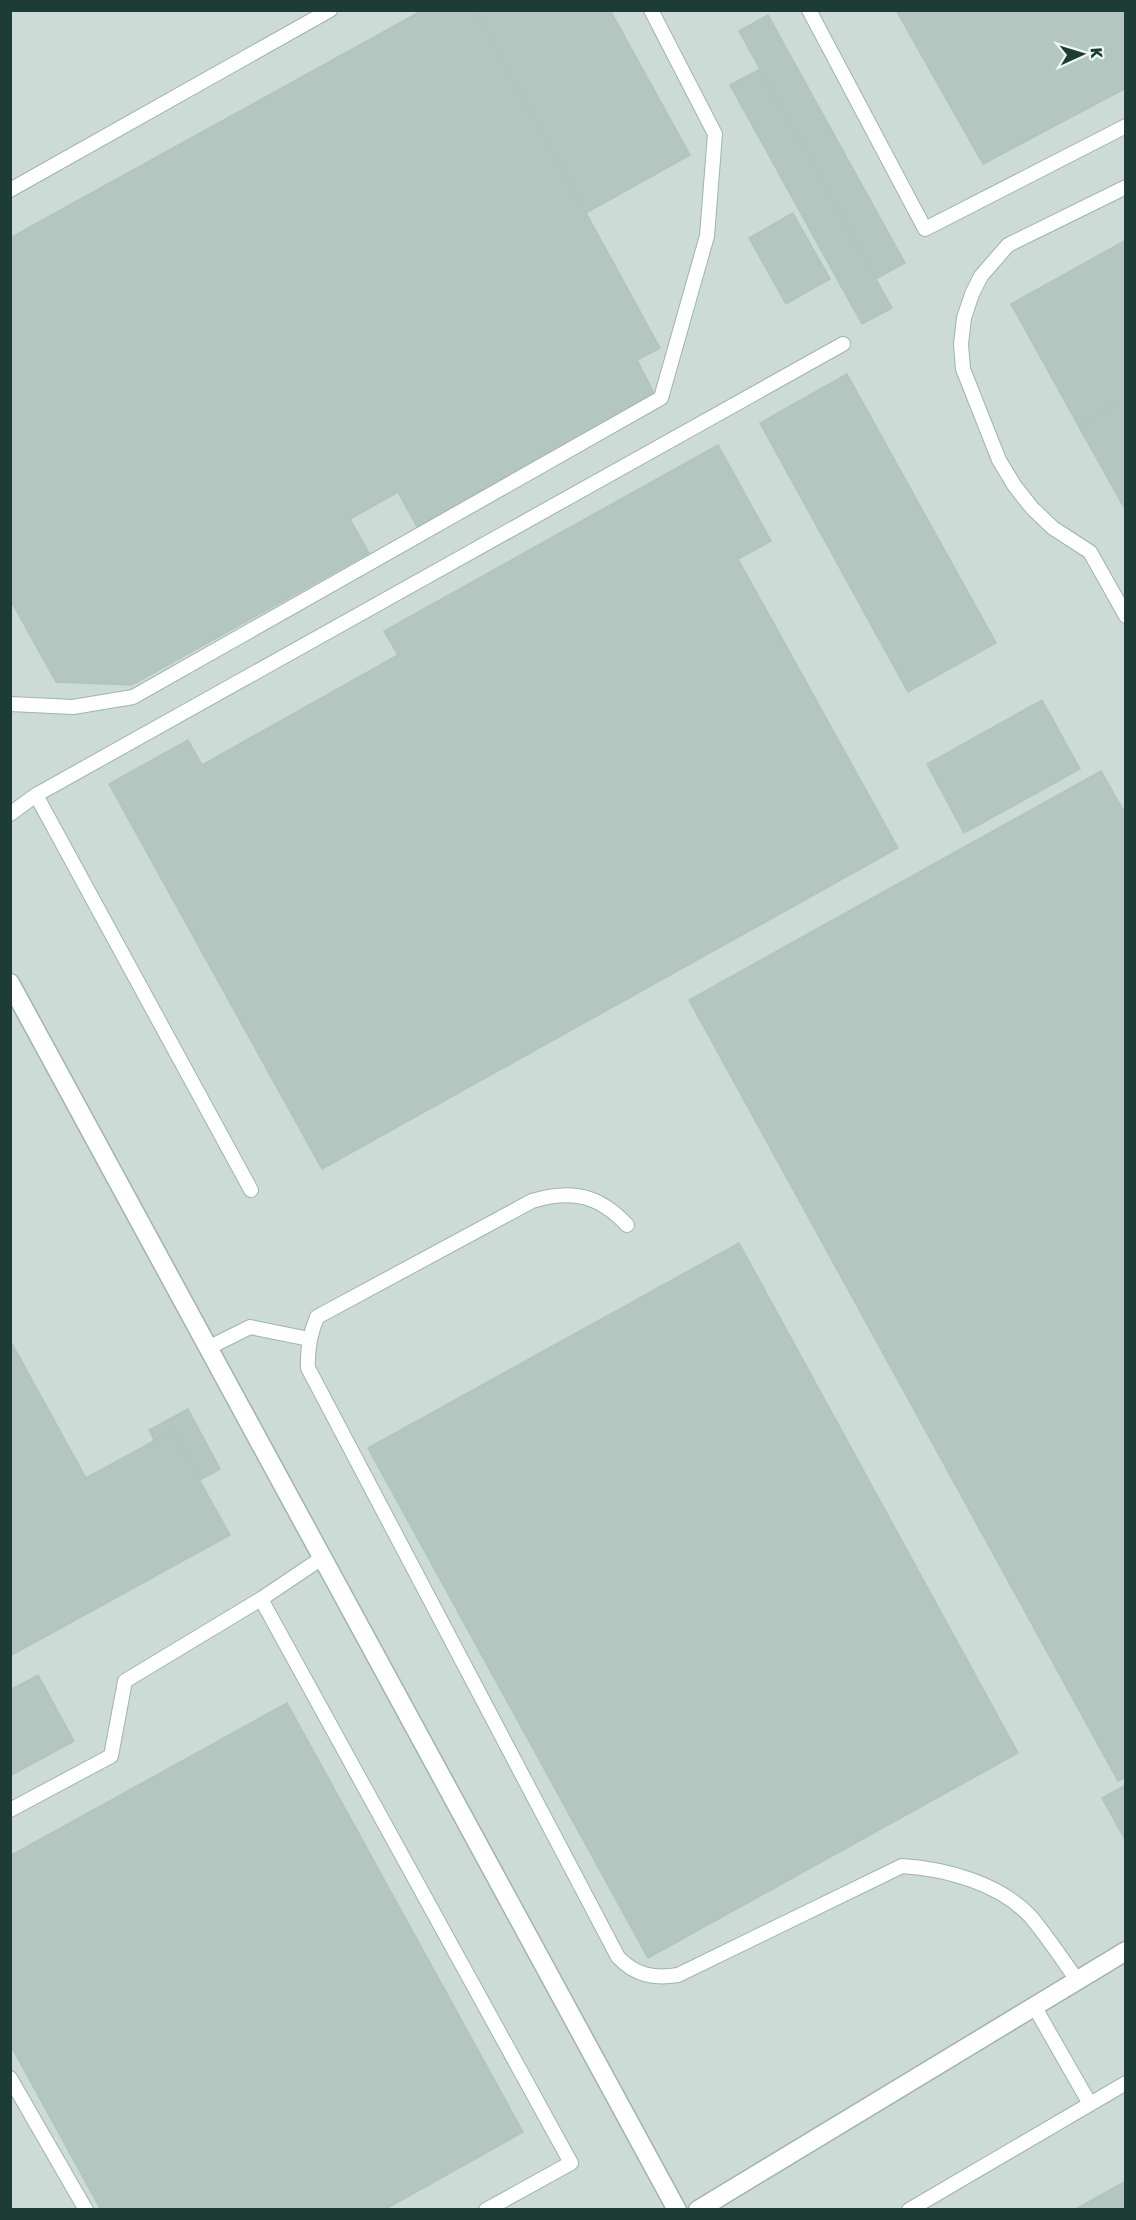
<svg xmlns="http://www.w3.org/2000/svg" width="1136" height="2220" font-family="Rubik,sans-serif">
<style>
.built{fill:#ccdbd5}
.building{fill:#b3c6bf;stroke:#b0c5be;stroke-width:1.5}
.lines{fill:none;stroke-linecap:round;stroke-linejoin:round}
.lane-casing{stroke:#a1b3ae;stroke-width:16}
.street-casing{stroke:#a1b3ae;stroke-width:21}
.lane{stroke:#fff;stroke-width:14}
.street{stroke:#fff;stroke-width:18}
</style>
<rect width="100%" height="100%" fill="#deebe6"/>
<path class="built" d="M11 11H1125V2209H11Z"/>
<path class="building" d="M423 10H475L660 348 637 360 655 395 417 527 398 492 350 519 369 553 132 685 56 682 10 599V238Z
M475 10H610L690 155 586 213Z
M896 10H1126V88L983 164Z
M768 15 905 263 876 279 739 31Z
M760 69 892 308 862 324 730 85Z
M793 213 830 279 786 304 749 238Z
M1126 240V398L1078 425 1011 304Z
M847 374 996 643 908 692 760 423Z
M1126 398V511L1078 425Z
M718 445 771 541 738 559 898 848 322 1169 109 784 188 740 202 765 398 655 384 631Z
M1042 700 1080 769 964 833 927 764Z
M1101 771 1126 815V1043L1123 1044 1126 1048V1777L1118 1781 689 1000Z
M739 1243 1018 1753 648 1958 368 1448Z
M10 1340 86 1478 172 1431 230 1535 10 1656Z
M188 1409 220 1469 200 1480 172 1431 154 1440 149 1430Z
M38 1675 74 1741 10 1776V1690Z
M287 1703 523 2132 384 2210H101L10 2044V1856Z
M1126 1785V1841L1102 1798Z
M1126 2181V2210H1074Z"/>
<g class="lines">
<defs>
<path id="lane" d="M809 10 925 229 1126 126
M1126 187 1008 245 981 276 972 294 964 318 961 344 963 369 999 460 1014 485 1032 508 1053 528 1090 552 1126 616
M10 190 330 10
M10 704 73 707 133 697 661 398 707 236 715 134 651 10
M36 795 251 1190
M10 814 36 795 843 344
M627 1225C599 1195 572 1189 532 1201L317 1317C310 1334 307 1349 308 1368L618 1957C635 1975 653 1979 678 1975L902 1866C946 1869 999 1883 1030 1916 1047 1936 1062 1959 1077 1980
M208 1348 250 1327 309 1339
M261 1599 571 2163 486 2210
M10 1810 111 1756 125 1681 261 1599 322 1558
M1034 2006 1090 2104
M10 2078 86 2210
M909 2210 1126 2083"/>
<path id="street" d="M10 983 677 2210
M698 2210 1126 1951"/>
</defs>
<use href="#lane" class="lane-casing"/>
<use href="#street" class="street-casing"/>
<use href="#lane" class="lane"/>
<use href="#street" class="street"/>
</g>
<rect width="1136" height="2220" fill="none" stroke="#1e3c36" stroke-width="24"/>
<g transform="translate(1082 54) rotate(86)" stroke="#eff8f4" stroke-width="4.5" paint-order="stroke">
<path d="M0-4.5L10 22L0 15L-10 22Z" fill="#1e3c36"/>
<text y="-9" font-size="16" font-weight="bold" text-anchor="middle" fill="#1e3c36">K</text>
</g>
</svg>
